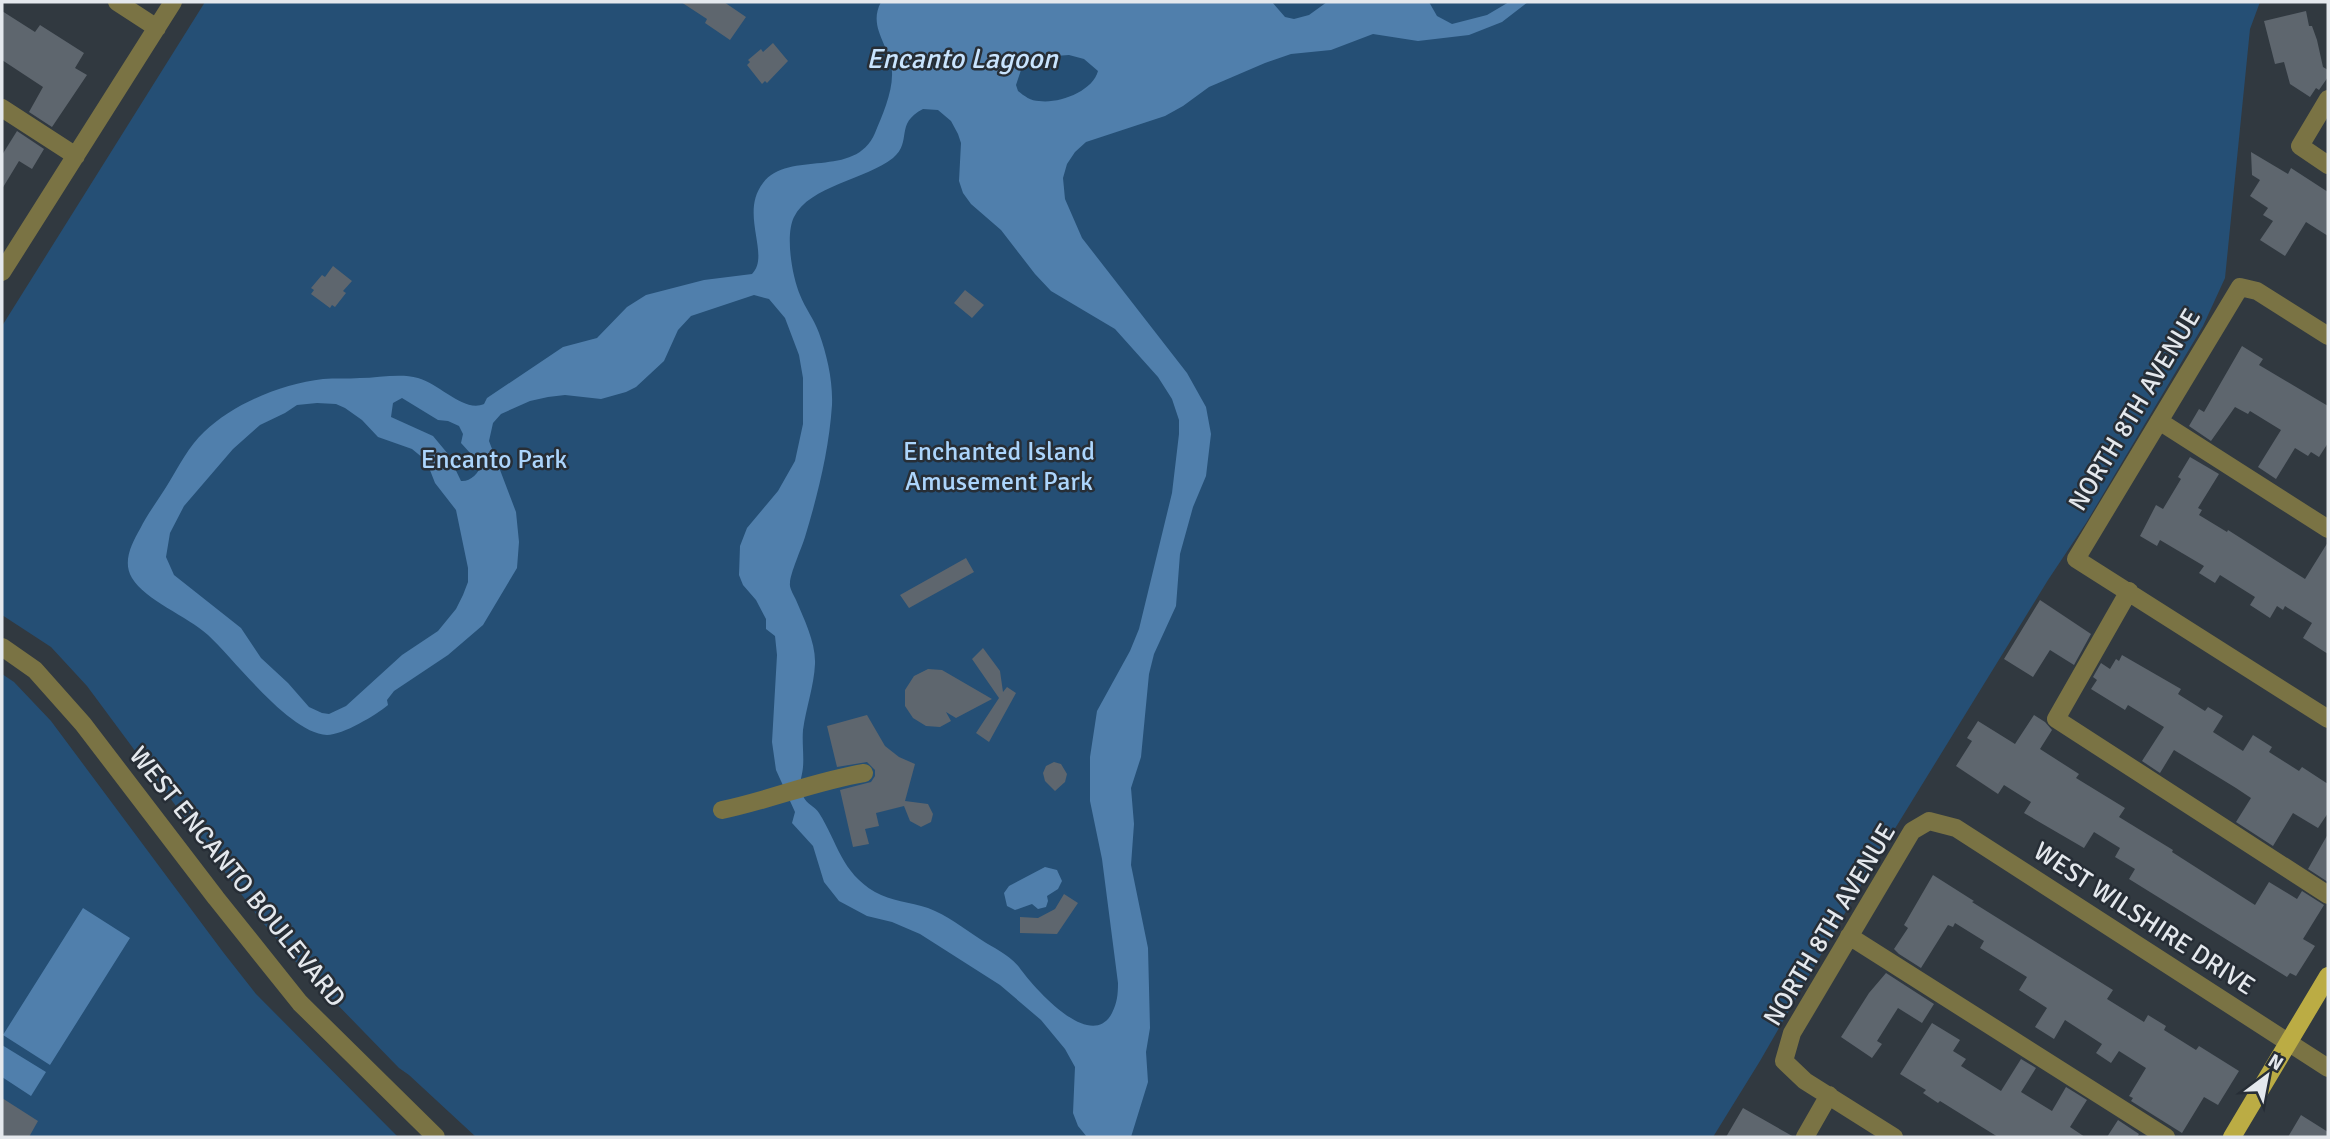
<svg xmlns="http://www.w3.org/2000/svg" width="2330" height="1139" font-family="Signika,sans-serif">
<style>
.green{fill:#254f75}
.water{fill:#507fac;fill-rule:evenodd}
.building{fill:#5e666e}
.lines{fill:none;stroke-linecap:round;stroke-linejoin:round}
.minor{stroke:#7a7344;stroke-width:18}
.major{stroke:#bbac44;stroke-width:18}
.labels{text-anchor:middle;dominant-baseline:central;stroke-width:5;stroke-linejoin:round;paint-order:stroke}
.street-label{font-size:26px;fill:#e4e8ed;stroke:#272e36}
.park-label{font-size:26px;fill:#acd5fc;stroke:#272e36}
.water-label{font-size:28px;font-style:italic;fill:#c9e4fe;stroke:#272e36}
</style>
<rect width="100%" height="100%" fill="#313940"/>
<path class="green" d="M205 2H2260L2250 29 2225 278 2203 326 2086 523 2048 580 1875 861 1760 1061 1713 1137H476L409 1075 399 1068 293 959 259 918 87 686 51 647 2 615V326Z
M2 674 14 682 51 721 223 952 256 994 398 1137H2Z"/>
<path class="water" d="M881 2H1272L1285 17 1294 19 1309 15 1327 2H1429L1437 16 1452 24 1487 15 1509 2H1528L1502 22 1469 35 1418 41 1373 34 1331 50 1291 54 1265 63 1209 87 1183 106 1165 116 1086 142 1075 152 1067 164 1063 178 1065 199 1082 238 1187 373 1206 407 1211 434 1206 476 1193 507 1180 554 1176 606 1154 654 1149 674 1141 757 1131 788 1134 824 1131 865 1148 948 1150 1028 1146 1052 1148 1082 1131 1137H1087L1078 1126 1073 1113 1075 1067 1065 1049 1041 1020 1000 985 920 934 892 922 867 916 839 901 824 882 813 846 792 823 795 812 776 770 772 742 777 655 775 636 766 629V619L756 600 743 585 739 575 740 546 747 528 778 491 795 461 803 424V378L799 355 785 318 769 299 754 295 691 316 678 330 664 361 636 387 626 392 601 399 565 395 548 397 530 401 501 414 493 423 489 441 516 512 519 542 517 568 483 625 448 655 394 691 387 700 388 705C376 715 343 735 327 735 289 733 236 661 208 635 187 616 145 600 132 578 122 562 132 543 140 529 148 513 159 499 168 484 179 466 189 446 204 432 234 403 282 384 323 379 335 378 348 379 360 378 379 378 400 373 418 378 440 384 464 413 484 404L487 398 563 347 597 338 627 307 646 295 704 280 752 274C771 255 739 214 763 183 789 149 855 180 875 133 882 116 893 92 892 72 891 46 867 28 881 2ZM1069 55 1084 59 1098 71C1093 91 1059 104 1039 101 1031 101 1024 96 1018 91L1016 85 1024 61 1041 57ZM923 109 938 110 951 121 958 134 961 143 959 181 963 193 971 204 1001 230 1035 274 1051 291 1115 329 1158 377 1172 399 1179 420V434L1172 493 1139 629 1130 651 1097 711 1090 757V801L1102 859 1118 983C1118 995 1117 1003 1112 1013 1091 1053 1034 988 1019 967 1007 953 995 949 980 939 963 928 947 915 928 908 910 902 891 901 875 892 841 872 838 843 819 813 815 806 807 805 803 796 797 785 802 779 803 767 804 755 802 743 803 730 806 708 814 686 815 664 816 643 804 619 796 600 794 595 789 588 790 583 790 574 802 547 805 537 818 494 829 450 832 405 833 381 827 355 819 333 814 319 805 308 800 295 792 276 785 235 794 217 809 186 867 179 893 158 913 141 894 124 923 109ZM402 398 438 420 448 421 459 426 463 434 461 443 481 465C479 473 470 482 461 481L448 454 433 436 391 417 393 403ZM317 403 336 404 345 408 362 420 378 437 412 449 423 458 428 465 435 483 456 510 468 568V582L463 595 456 609 438 631 402 655 346 706 329 714 322 713 309 707 288 683 261 658 241 628 174 575 166 557 170 533 184 506 233 449 260 425 285 413 297 405Z
M1045 867 1057 870 1062 881 1058 889 1047 896 1048 901 1046 907 1038 909 1032 904 1015 910 1007 906 1004 893 1009 886Z
M83 908 130 938 50 1065 3 1035Z
M2 1045 46 1072 31 1096 2 1077Z"/>
<path class="building" d="M681 2H724L746 17 730 40 705 23 707 19Z
M2 11 35 32 40 25 84 53 75 68 87 75 52 127 29 112 43 87 2 60Z
M2306 11 2309 26H2312L2317 40 2323 67 2328 70V77L2319 90 2316 88 2310 97 2290 84 2284 62 2275 64 2264 21Z
M773 43 788 61 767 83 765 81 762 84 747 65 750 62 748 60 761 49 763 52Z
M17 131 44 149 32 169 19 161 2 189V155Z
M2251 152 2288 174 2291 168 2328 192V236L2306 222 2285 256 2260 240 2273 221 2263 215 2268 208 2250 196 2260 180 2252 175Z
M333 266 352 281 343 291 346 293 335 307 332 305 330 308 311 294 314 290 311 288 322 275 325 277Z
M965 290 984 305 972 318 954 303Z
M2242 346 2263 359 2259 365 2328 406V443L2319 457 2311 452 2308 456 2295 448 2276 479 2258 467 2281 430 2250 411 2248 414 2235 407 2211 441 2189 426 2199 409 2204 412Z
M2190 457 2219 474 2198 508 2202 510 2199 515 2227 532 2228 530 2305 579 2328 542V654L2303 638 2312 623 2285 606 2283 610 2277 606 2270 618 2250 605 2255 597 2220 575 2215 583 2199 573 2204 566 2160 540 2157 546 2140 536 2156 505 2163 509 2181 479 2178 477Z
M966 558 974 572 909 608 900 595Z
M2040 600 2091 634 2074 665 2050 650 2033 677 2004 659Z
M983 648 1000 671 1003 692 1007 687 1016 693 989 742 976 733 999 698 972 659Z
M2122 655 2181 689 2178 694 2205 711 2208 707 2223 716 2213 732 2243 751 2253 735 2272 747 2269 752 2299 771 2302 767 2328 784V813L2318 828 2293 813 2273 846 2236 822 2251 798 2236 788 2174 750 2160 773 2142 761 2164 727 2128 705 2125 710 2091 689 2097 680 2093 677 2101 663 2110 669 2116 659 2119 661Z
M928 669 942 670 992 699 956 718 946 712 951 721 940 727 926 726 913 718 905 706V690L914 676Z
M867 715 885 746 899 757 915 764 905 801 928 804 933 814 931 822 921 827 910 821 904 806 876 813 879 826 865 829 869 844 853 847 840 790 871 782 875 776V770L867 762 837 767 827 726Z
M2034 715 2045 722 2052 730 2040 749 2079 774 2076 778 2125 808 2119 817 2173 850 2172 852 2255 905 2269 882 2297 899 2302 891 2324 905 2303 939 2315 946 2296 976 2290 973 2287 977 2129 879 2135 869 2115 857 2120 848 2094 832 2084 848 2024 813 2031 802 2004 785 1998 794 1956 766 1972 741 1967 738 1978 721 2015 744Z
M1054 762 1061 764 1067 774 1065 782 1055 791 1045 781 1043 773 1046 766Z
M2328 834V882L2308 869Z
M1933 875 1974 901 1972 902 2113 990 2107 999 2144 1022 2148 1015 2166 1026 2164 1030 2196 1050 2199 1046 2239 1071 2218 1105 2204 1097 2182 1133 2131 1101 2133 1098 2129 1096 2146 1068 2119 1051 2111 1063 2096 1053 2102 1044 2065 1020 2054 1039 2035 1027 2047 1008 2019 990 2027 977 1980 948 1984 941 1955 923 1953 927 1948 925 1921 968 1899 954 1894 949 1908 928 1904 925Z
M1064 894 1078 903 1057 934 1020 933V917L1038 918 1055 909Z
M1886 973 1934 1004 1922 1023 1898 1008 1877 1041 1882 1044 1872 1058 1841 1037 1869 993Z
M1932 1023 1960 1040 1953 1051 1966 1059 1961 1066 2001 1091 2021 1059 2036 1068 2021 1092 2052 1111 2066 1087 2087 1100 2070 1127 2085 1137H1998L1940 1101 1938 1103 1923 1093 1926 1090 1900 1074Z
M2 1098 38 1121 29 1137H2Z
M1743 1108 1794 1137H1726Z
M2301 1115 2328 1132V1137H2288Z
M2118 1120 2139 1134 2137 1137H2107Z"/>
<g class="lines">
<path class="minor" d="M117 2 157 28
M2328 99 2300 146 2328 165
M2 108 76 156
M2 272 173 2
M2328 336 2257 291 2240 287 2076 559 2328 719
M2159 421 2328 529
M2129 591 2056 719 2328 895
M2 647 35 670 83 724 216 898 300 1003 436 1137
M722 810C770 800 816 781 864 773
M1849 936 2166 1137
M1805 1137 1829 1095
M1894 1137 1805 1081 1784 1061 1792 1033 1912 831 1929 821 1956 828 2328 1068"/>
<path class="major" d="M2232 1137 2328 976"/>
</g>
<g class="labels">
<g class="street-label">
<text transform="translate(2135 410) rotate(-59)">NORTH 8TH AVENUE</text>
<text transform="translate(237 877) rotate(51)">WEST ENCANTO BOULEVARD</text>
<text transform="translate(2144 919) rotate(33)">WEST WILSHIRE DRIVE</text>
<text transform="translate(1830 925) rotate(-59)">NORTH 8TH AVENUE</text>
</g>
<g class="park-label">
<text x="999" y="452">Enchanted Island<tspan x="999" dy="30">Amusement Park</tspan></text>
<text x="494" y="460">Encanto Park</text>
</g>
<g class="water-label">
<text x="962" y="59">Encanto Lagoon</text>
</g>
</g>
<rect width="2330" height="1139" fill="none" stroke="#e4e8ed" stroke-width="7"/>
<g transform="translate(2267 1076) rotate(32)" stroke="#272e36" stroke-width="5" paint-order="stroke">
<path d="M0-5L12 26L0 18L-12 26Z" fill="#e4e8ed"/>
<text y="-10" font-size="19" font-weight="bold" text-anchor="middle" fill="#e4e8ed">N</text>
</g>
</svg>
